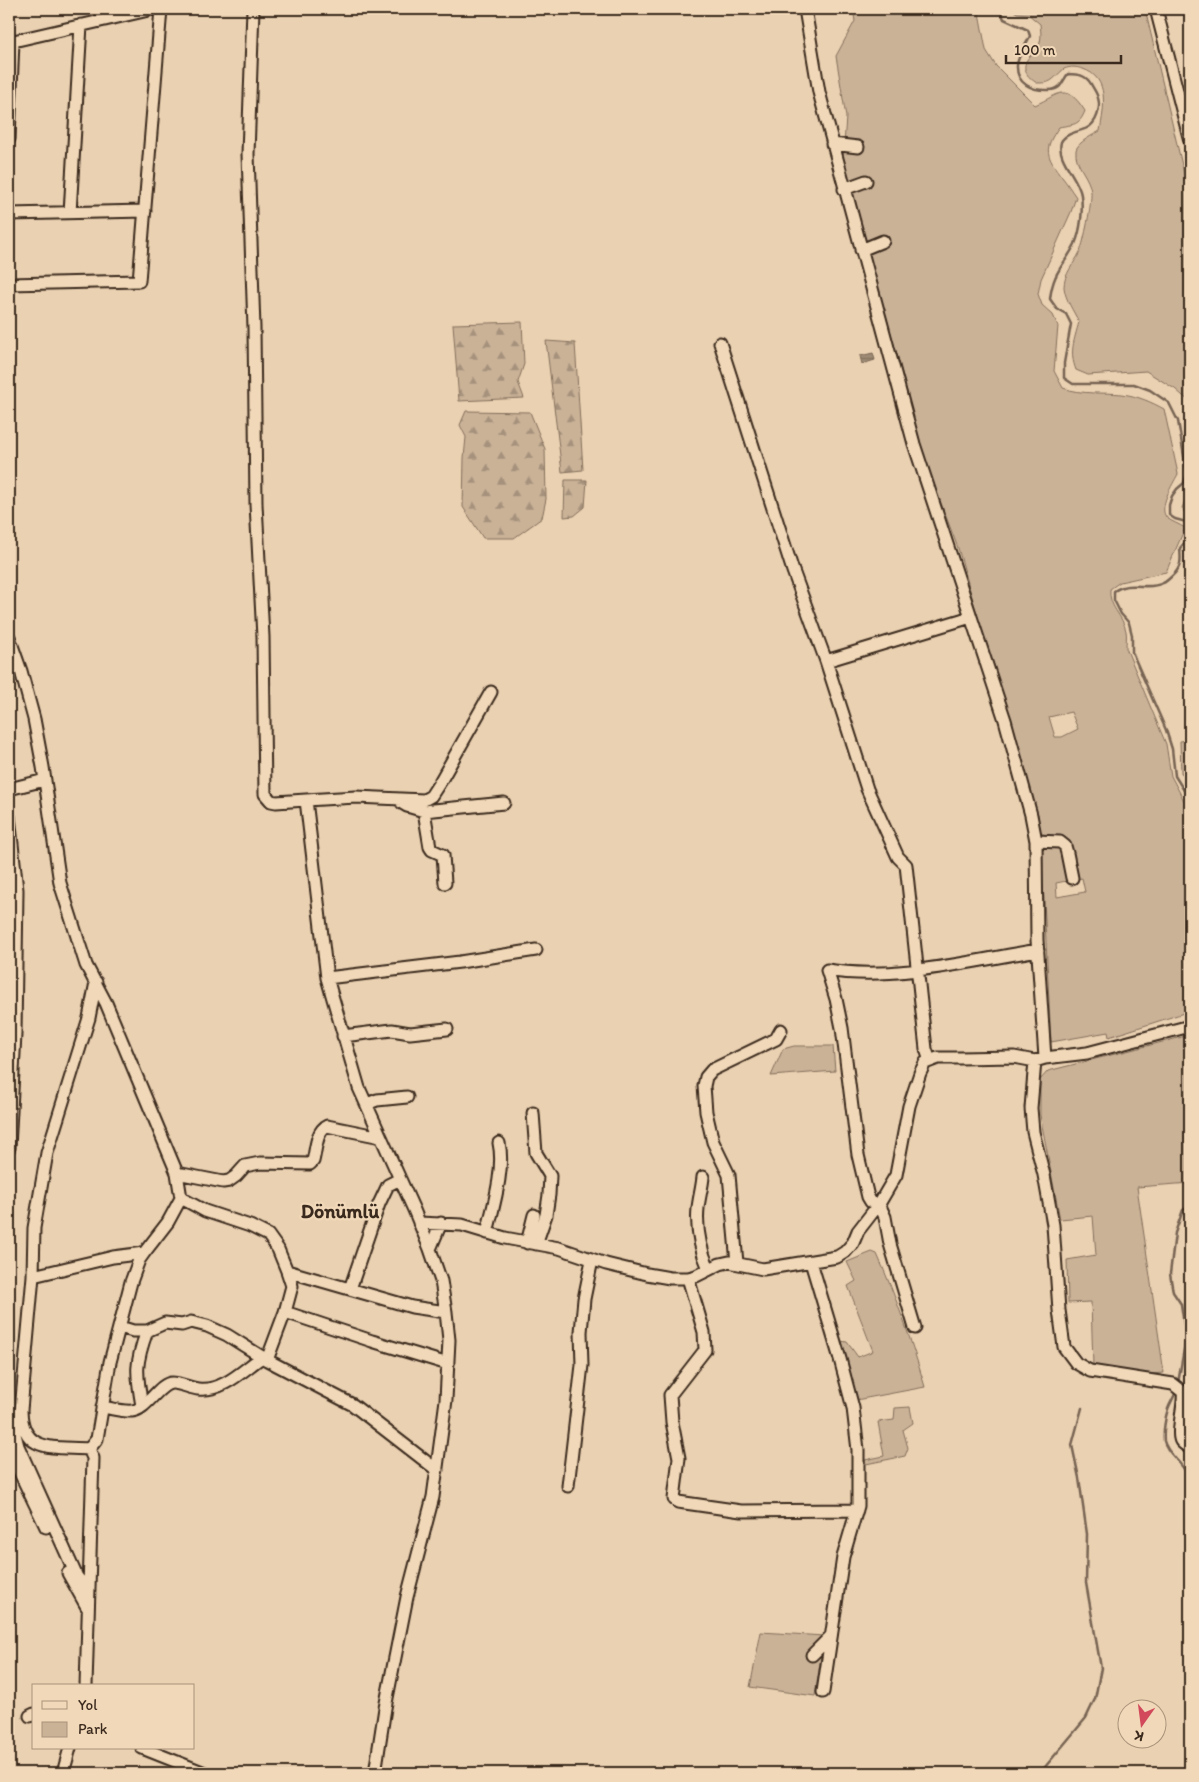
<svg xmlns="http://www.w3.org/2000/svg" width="1199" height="1782" font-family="Itim,sans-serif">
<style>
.green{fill:#cab297;stroke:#826e5a;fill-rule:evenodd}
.forest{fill:url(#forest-firs);stroke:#826e5a}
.water{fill:url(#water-rules);stroke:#776452}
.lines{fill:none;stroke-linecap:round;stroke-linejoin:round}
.stream{stroke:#776452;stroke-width:2.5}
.minor-casing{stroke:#3b2a1e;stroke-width:15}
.minor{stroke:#f1d8b8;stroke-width:11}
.labels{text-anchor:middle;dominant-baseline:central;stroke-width:4.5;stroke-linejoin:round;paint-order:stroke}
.district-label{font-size:20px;font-weight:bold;fill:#3b2a1e;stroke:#f1d8b8}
</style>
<defs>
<pattern id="forest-firs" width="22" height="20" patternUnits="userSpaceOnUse" patternTransform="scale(1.25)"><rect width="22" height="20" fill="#cab297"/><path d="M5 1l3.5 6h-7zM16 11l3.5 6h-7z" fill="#a5917b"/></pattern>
<pattern id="water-rules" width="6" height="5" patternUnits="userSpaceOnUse" patternTransform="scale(1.25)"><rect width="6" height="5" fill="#9f8b74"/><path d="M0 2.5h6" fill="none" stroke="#83725f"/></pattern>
</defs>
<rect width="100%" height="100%" fill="#ead1b2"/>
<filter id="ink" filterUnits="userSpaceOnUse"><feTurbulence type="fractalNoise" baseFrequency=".02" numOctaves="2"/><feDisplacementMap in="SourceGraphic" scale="10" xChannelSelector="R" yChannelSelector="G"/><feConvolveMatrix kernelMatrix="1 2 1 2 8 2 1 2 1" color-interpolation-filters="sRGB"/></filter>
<g filter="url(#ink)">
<path class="green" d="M853 9H980L979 13 986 50 996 66 1035 105C1060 94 1066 82 1085 111 1079 126 1074 124 1059 127 1043 149 1046 156 1062 177 1067 183 1071 190 1076 197L1071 212 1041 279 1038 294 1042 305 1053 315 1058 326 1054 371 1063 388C1083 395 1102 392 1122 394 1138 396 1151 402 1164 409L1178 474C1173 484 1157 508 1167 518 1172 522 1179 524 1185 528L1166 572 1120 582 1110 589C1108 607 1123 615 1126 631 1127 636 1126 642 1126 648L1166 744 1171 776 1190 812V1011L1109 1037 1108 1032 1051 1042 1044 900 1038 815 1020 764 958 548 931 477 916 434 908 395 843 159 846 117 836 56 855 21ZM1071 712 1078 729 1062 737H1055L1049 717ZM1082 878 1085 892 1057 897 1056 883Z
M1011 9H1145L1190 199V402L1175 389 1146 371 1088 375 1076 370C1069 352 1074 341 1079 322 1074 312 1065 299 1064 287 1064 274 1074 264 1080 252 1084 242 1092 203 1091 192 1090 177 1074 165 1076 150 1078 142 1093 135 1100 131 1104 108 1110 78 1083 69 1077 67 1071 66 1064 69 1060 72 1056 77 1052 80 1048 83 1042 83 1037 83 1027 77 1020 68 1029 57 1032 54 1036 51 1038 48 1042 40 1041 32 1040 24L1028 14 1017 13Z
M1190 489V516L1185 513 1182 508Z
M1190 740V778L1181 773 1180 741Z
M1190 1035V1183L1137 1187 1164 1373 1149 1374 1093 1366 1091 1302 1068 1303 1067 1260 1096 1255 1093 1216 1060 1219 1040 1115V1080L1048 1071Z
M794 1046H833L835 1071 771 1076 783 1049Z
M872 1252 877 1254C896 1297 912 1342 925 1387L856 1400 840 1341 847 1342 858 1357 873 1351 848 1286 856 1281 847 1262Z
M910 1407 913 1423 903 1430 908 1448 905 1456 866 1464 865 1460 884 1456 878 1422 894 1420 895 1408Z
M761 1632 824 1636 815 1696 750 1687Z"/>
<path class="forest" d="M522 322 524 364 518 382 524 398 459 401 453 324Z
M546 341 575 343 583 470 562 472Z
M466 411 530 412 545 449 546 499 542 518 514 538H483L463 507 464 458 466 437 460 425Z
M565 480H587L585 507 574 516 564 517Z"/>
<path class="water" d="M873 353 875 360 862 364 860 356Z"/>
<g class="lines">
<path class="stream" d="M1000 9 1004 19 1028 30 1030 36C1026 45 1018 55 1017 65 1016 84 1032 91 1049 90 1052 90 1057 89 1060 86 1063 83 1065 77 1068 74 1078 74 1086 75 1091 84 1093 88 1097 93 1098 98 1101 108 1097 123 1087 128 1079 132 1065 133 1061 142 1056 159 1079 178 1081 195 1083 210 1081 230 1075 244 1064 266 1053 271 1050 299L1057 309 1066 314 1071 324 1064 363V378L1073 384H1134L1150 390 1169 403 1178 421 1187 474 1184 483 1177 489 1172 496 1169 505V515L1175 519 1190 523
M1190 536 1180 548C1181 559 1182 568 1172 576 1170 578 1166 582 1163 583 1147 591 1131 580 1114 591V600L1121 614 1129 623 1132 635V652L1166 730 1172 749 1175 776 1190 800
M1178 1383 1186 1338 1181 1304 1173 1292 1170 1274 1175 1233 1183 1210 1190 1206
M1176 1391C1174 1398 1170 1403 1168 1409 1165 1418 1163 1432 1164 1441 1167 1454 1181 1461 1187 1474 1190 1481 1188 1490 1190 1497
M1040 1773 1086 1718 1095 1699 1101 1668 1086 1583 1087 1534 1079 1478 1072 1445 1082 1408"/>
<defs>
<path id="minor" d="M253 9 248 154 254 328 256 504 263 637 265 794 271 801 276 802 306 800 327 978 359 1088 414 1210 430 1249 441 1281 446 1312 449 1340 446 1400 433 1497 407 1597 385 1708 375 1773
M805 9 819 92 914 444 1005 720 1031 815 1036 841 1037 940 1045 1058
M1156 9 1190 141
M9 42 153 9
M9 139 13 41
M832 144 858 147
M844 189 866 181
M70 213 81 25
M9 214 145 211
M861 250 883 241
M9 284 139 281 161 9
M720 343 793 571 826 661 867 789 898 857 906 865 926 1049 930 1061
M9 637 21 671 34 719 43 767 60 883 86 965 106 1003 177 1173 181 1198 205 1211 250 1226 268 1235 278 1249 287 1271 412 1307 446 1312
M826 661 971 617
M9 789 45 780
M306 800 356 797 424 800 431 796 440 782 491 692
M402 803 407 806 424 811 504 803
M424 811 430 847 432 850 443 855 445 883
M9 816 17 890 15 1034 9 1148
M1036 841 1060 842 1065 846 1067 853 1072 878
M327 978 460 962 536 950
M343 1036 392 1030 410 1033 447 1029
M1035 1061 1031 1108 1033 1132 1044 1175 1053 1225 1059 1310 1064 1347 1076 1363 1090 1371 1173 1384 1183 1392C1185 1404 1176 1433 1181 1441 1183 1444 1187 1446 1190 1448
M367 1104 377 1100 407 1097
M533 1113 536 1153 550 1176 549 1195 546 1215 536 1244
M177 1173 223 1182 229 1181 236 1176 245 1166 260 1163 310 1164 313 1161C316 1150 316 1131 327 1126L381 1137
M703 1177C702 1188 699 1198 698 1208 696 1229 701 1251 709 1269
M419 1223 462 1225 505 1238 559 1248 606 1264 647 1274 670 1278H688L696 1276 720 1264 729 1262 763 1269 837 1257 845 1252 853 1243 858 1231 879 1204 896 1175 909 1106 920 1073 925 1063 938 1058H960L1014 1057 1035 1061 1045 1058 1087 1053 1190 1026
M487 1233C493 1207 505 1169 499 1143
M527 1243 534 1215
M430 1249 441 1223
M811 1262 840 1359 853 1408 858 1450V1506L843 1557 823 1692
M737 1263 729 1175 713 1142 706 1112 704 1086 706 1077 712 1070 776 1039 781 1030
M33 1276 113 1257 144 1253 168 1222 181 1198
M688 1278 704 1332 705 1350 670 1395 672 1422 679 1458 674 1499 678 1502 741 1511 857 1510
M350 1289 379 1204 388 1185 400 1179
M285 1312 372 1341 448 1364
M120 1327 133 1331H147L165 1323 182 1325 191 1322 207 1326 227 1335 267 1360 353 1405 437 1470
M915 1328 890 1244 885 1217 879 1204 871 1202 868 1197 858 1155 842 1028 836 999 827 970C892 981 973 961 1038 950
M267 1360 285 1312 292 1286 287 1271
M9 1399 11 1418 18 1446 77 1577 88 1591
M142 1406C136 1372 135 1364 147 1331
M102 1407C111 1408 123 1412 132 1411 147 1410 159 1383 172 1383 180 1383 190 1388 198 1389 223 1392 243 1370 262 1357
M89 1449 97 1439 110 1362 131 1282 139 1260 144 1253
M9 1450 46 1527
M568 1486 582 1365 581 1332 584 1299 592 1260
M68 1573 87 1607
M812 1655 831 1636
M86 1686 93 1458 89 1449C56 1446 22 1455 21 1410L33 1276 34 1228 47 1153 89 1018 96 982
M30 1716 34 1714
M142 1748 205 1773
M63 1773 70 1748"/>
</defs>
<use href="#minor" class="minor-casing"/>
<use href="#minor" class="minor"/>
</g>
</g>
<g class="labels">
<g class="district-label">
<text x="340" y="1211">Dönümlü</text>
</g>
</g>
<rect width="1199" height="1782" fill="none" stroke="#f1d8b8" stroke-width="30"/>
<rect x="15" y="15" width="1169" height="1752" fill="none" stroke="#3b2a1e" stroke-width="2" filter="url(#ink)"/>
<rect x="32" y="1684" width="162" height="65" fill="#f1d8b8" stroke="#a8927a"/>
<rect x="42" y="1701" width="25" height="8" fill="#f1d8b8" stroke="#a8927a"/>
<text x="78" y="1710" font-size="15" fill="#3b2a1e">Yol</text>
<rect x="42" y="1722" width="25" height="15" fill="#cab297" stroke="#a8927a"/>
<text x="78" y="1734" font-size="15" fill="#3b2a1e">Park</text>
<g transform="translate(1142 1724) rotate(194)"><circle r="24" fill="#f1d8b8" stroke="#a8927a"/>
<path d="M0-4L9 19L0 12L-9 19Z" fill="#d1495b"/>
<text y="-8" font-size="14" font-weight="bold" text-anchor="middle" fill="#3b2a1e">K</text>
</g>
<path d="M1006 55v8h115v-8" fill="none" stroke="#3b2a1e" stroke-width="2.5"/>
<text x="1014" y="55" font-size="15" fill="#3b2a1e" stroke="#f1d8b8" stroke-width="4" paint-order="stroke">100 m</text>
</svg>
